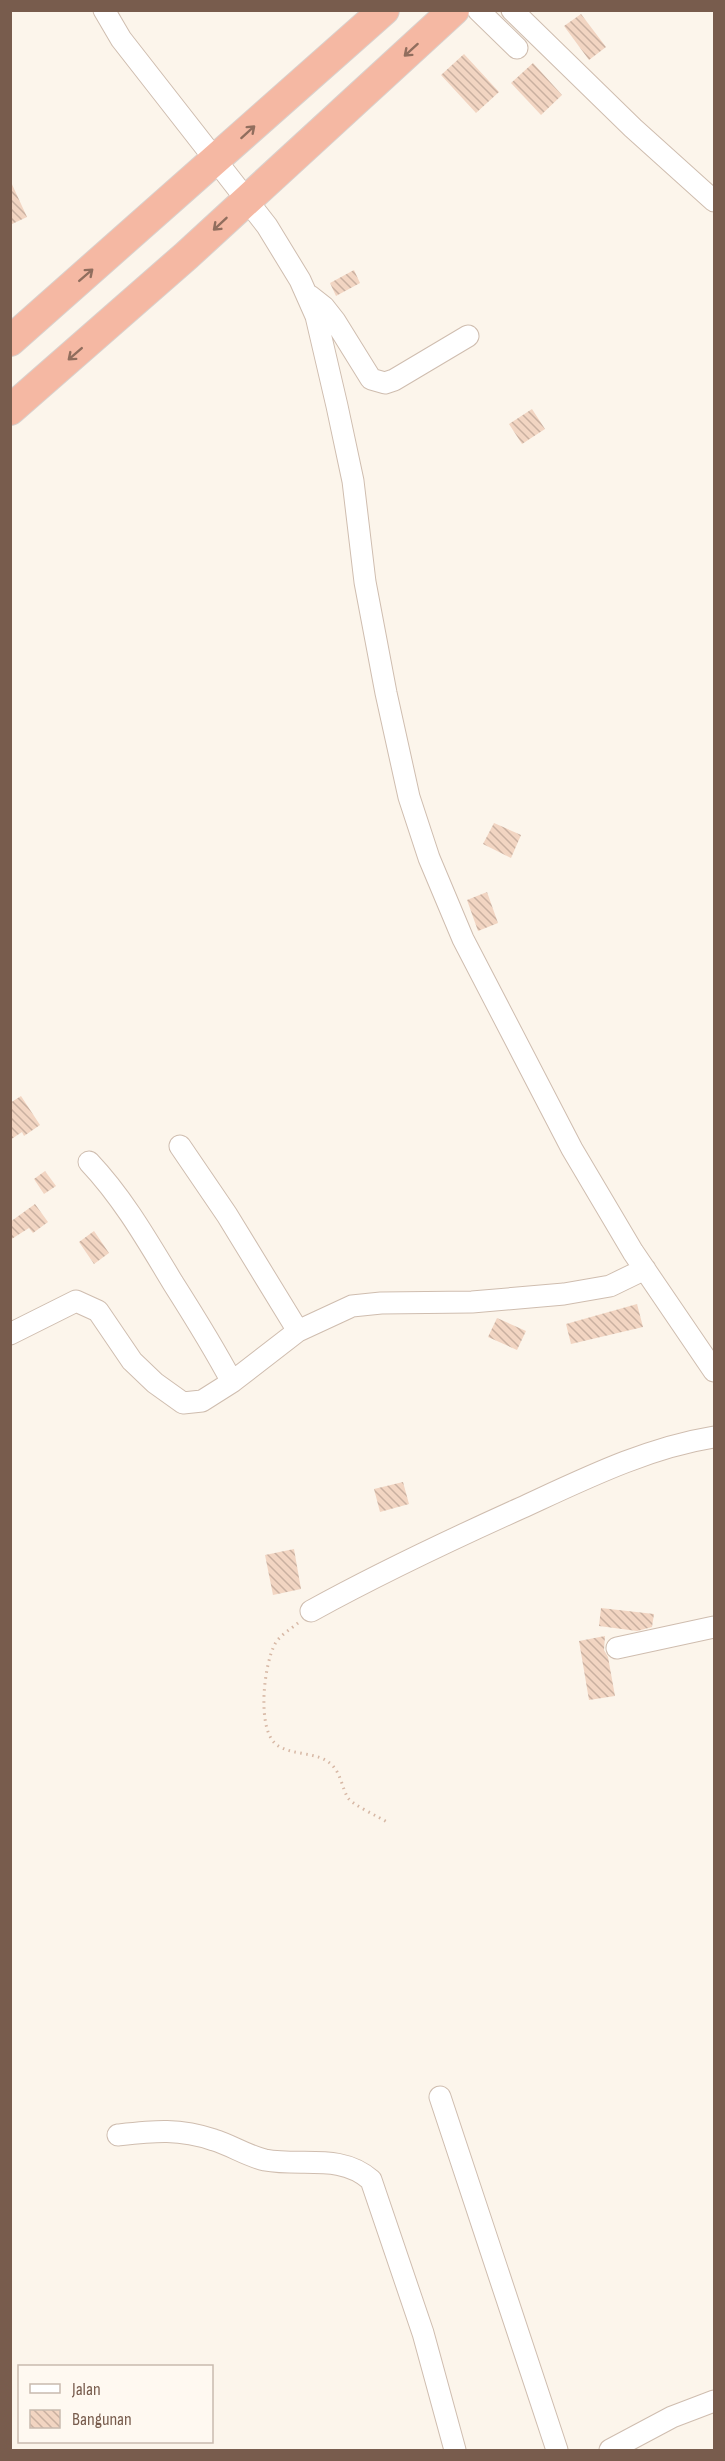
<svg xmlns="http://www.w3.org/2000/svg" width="725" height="2461" font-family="'Sofia Sans Condensed',sans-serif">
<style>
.building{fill:url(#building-back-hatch)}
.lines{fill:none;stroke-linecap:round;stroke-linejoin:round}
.minor-casing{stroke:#cfbdaf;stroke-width:23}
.highway-casing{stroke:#d9d1cd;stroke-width:32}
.path{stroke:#d7b8a5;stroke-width:3;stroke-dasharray:1.5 4.5;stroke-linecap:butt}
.minor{stroke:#fff;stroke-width:21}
.highway{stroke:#f5b8a3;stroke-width:30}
.oneway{stroke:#916e5e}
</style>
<defs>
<pattern id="building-back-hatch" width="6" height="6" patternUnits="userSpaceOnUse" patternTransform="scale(1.5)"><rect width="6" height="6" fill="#f2d5c2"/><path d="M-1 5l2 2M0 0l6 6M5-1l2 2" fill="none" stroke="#c9b0a0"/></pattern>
</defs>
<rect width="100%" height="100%" fill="#fcf5eb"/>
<path class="building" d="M581 14 606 47 589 60 564 26Z
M464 54 499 92 476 113 441 75Z
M533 63 562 95 541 115 511 83Z
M10 180 27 217 10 225Z
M354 270 360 283 336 296 330 283Z
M532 409 545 429 522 444 509 424Z
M494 823 521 835 511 858 483 844Z
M487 892 498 923 478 931 467 900Z
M21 1096 40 1125 24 1136 22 1132 10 1140V1103Z
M45 1171 56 1186 44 1194 34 1179Z
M35 1204 48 1222 33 1233 29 1228 10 1240V1222Z
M94 1231 109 1253 94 1264 79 1242Z
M637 1304 643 1327 571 1344 566 1324Z
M497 1318 526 1331 517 1350 488 1337Z
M403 1482 409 1504 380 1512 374 1489Z
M294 1549 301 1589 273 1595 265 1555Z
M601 1608 654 1614 652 1627 637 1631 599 1626Z
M605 1636 604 1650 608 1657 615 1696 589 1700 579 1641Z"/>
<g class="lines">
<defs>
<path id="minor" d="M104 10 121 39 267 226 300 280 316 316 337 406 353 481 365 582 386 693 409 797 429 858 463 939 572 1149 633 1252 714 1371
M478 10 517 48
M512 10 633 128 714 201
M310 296 324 307 335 321 371 379 385 383 394 380 468 336
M180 1146 227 1215 298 1331
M89 1162C123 1198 147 1240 173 1283 194 1316 214 1348 232 1382
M10 1334 76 1301 98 1311 132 1361 155 1383 183 1403 202 1401 232 1382 298 1331 352 1306 381 1303 472 1302 564 1294 610 1286 645 1269
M311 1611C380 1573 450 1540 521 1508 584 1479 646 1448 714 1437
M617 1648 714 1627
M440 2097 557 2450
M118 2135C154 2131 179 2128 214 2140 231 2145 247 2156 265 2160 302 2167 340 2153 371 2180L423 2333 455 2450
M610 2450 672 2417 714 2401"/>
<path id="highway" d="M10 341 384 10
M10 410 186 256 454 10"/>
</defs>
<use href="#minor" class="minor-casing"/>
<use href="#highway" class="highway-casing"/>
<path class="path" d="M298 1623C291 1629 280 1635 275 1644 264 1664 256 1730 277 1745 292 1756 318 1751 332 1765 341 1774 342 1788 348 1798 353 1805 379 1817 387 1822"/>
<use href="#minor" class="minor"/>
<use href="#highway" class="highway"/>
</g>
<defs><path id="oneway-shaft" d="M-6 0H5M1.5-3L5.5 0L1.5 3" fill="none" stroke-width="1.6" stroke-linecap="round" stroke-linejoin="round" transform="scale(1.5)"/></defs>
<g class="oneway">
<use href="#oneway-shaft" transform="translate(411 50) rotate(138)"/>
<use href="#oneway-shaft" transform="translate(248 132) rotate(-42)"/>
<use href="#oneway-shaft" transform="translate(220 224) rotate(137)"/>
<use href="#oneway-shaft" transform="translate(86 275) rotate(-41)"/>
<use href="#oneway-shaft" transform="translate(75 354) rotate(139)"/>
</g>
<rect width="725" height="2461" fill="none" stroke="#785c4d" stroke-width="24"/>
<rect x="18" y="2365" width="195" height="78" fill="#fff9f1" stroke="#c9baaf" stroke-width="1.5"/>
<rect x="30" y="2384" width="30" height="9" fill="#ffffff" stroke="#c9baaf" stroke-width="1.5"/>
<text x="72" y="2395" font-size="18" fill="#785c4d">Jalan</text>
<rect x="30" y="2410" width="30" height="18" fill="url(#building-back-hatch)" stroke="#c9baaf" stroke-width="1.5"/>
<text x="72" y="2425" font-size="18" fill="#785c4d">Bangunan</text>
</svg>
